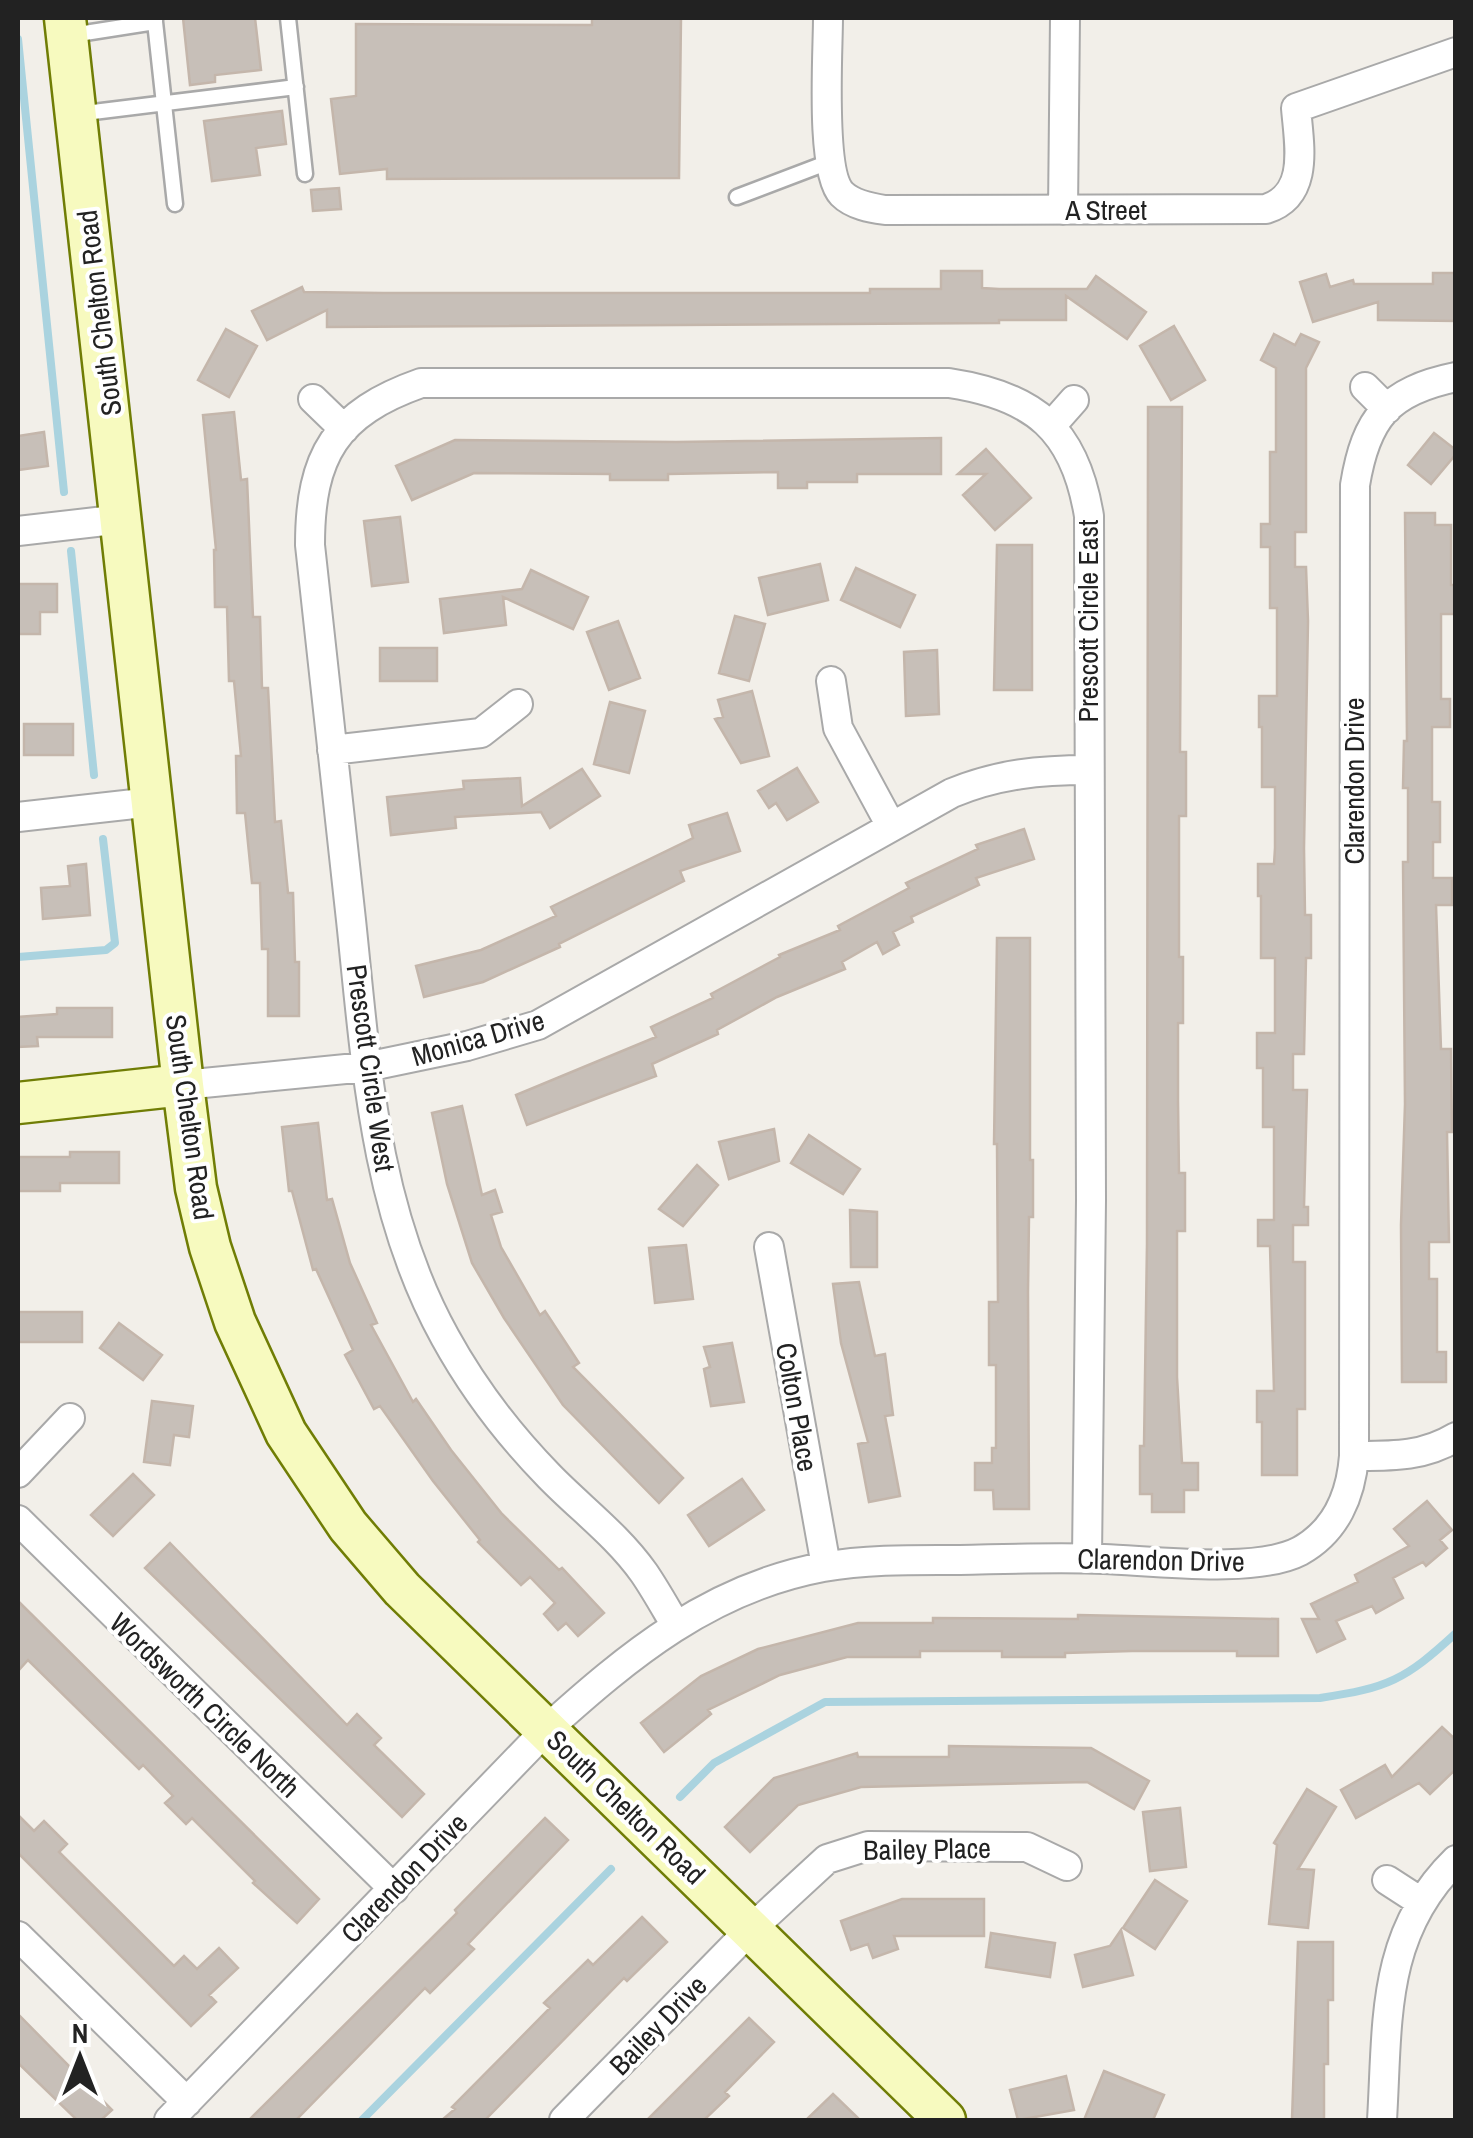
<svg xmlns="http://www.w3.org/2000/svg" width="1473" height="2138" font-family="'Archivo Narrow',sans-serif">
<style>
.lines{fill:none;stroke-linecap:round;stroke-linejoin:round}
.stream{stroke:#aad3df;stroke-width:8}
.building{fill:#c7bfb8;stroke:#c4b6ab;stroke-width:2.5}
.lane-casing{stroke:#a9a9a9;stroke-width:19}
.street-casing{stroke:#a9a9a9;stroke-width:32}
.secondary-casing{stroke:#707d05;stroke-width:45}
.lane{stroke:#fff;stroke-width:14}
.street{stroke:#fff;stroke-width:28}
.secondary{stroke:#f7fabf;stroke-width:40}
.labels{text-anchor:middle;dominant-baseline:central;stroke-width:8;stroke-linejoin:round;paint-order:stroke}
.street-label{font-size:28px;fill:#222;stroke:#fff}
</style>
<rect width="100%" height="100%" fill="#f2efe9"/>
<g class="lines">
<path class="stream" d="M18 39 64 492
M71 551 94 775
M18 957 106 950 115 943 103 839
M680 1797 714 1763 825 1702 1320 1698C1388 1688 1405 1680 1456 1633
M362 2120 611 1869"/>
</g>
<path class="building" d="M183 18H255L261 70 215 75V82L190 85Z
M592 18H681L679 178 387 179V169L340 174 331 99 356 96V24L592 25Z
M282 111 286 144 256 148 260 175 212 181 204 121Z
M339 188 341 209 313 211 311 190Z
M941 271H982V288L999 289H1087L1096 276 1146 312 1127 339 1066 296V320H999V323L327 327V310L267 340 252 311 302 287 304 292 383 293H870V289H941Z
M1433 273H1456V321L1378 320V302L1313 322 1300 282 1326 274 1330 287 1353 280 1354 284H1433Z
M1174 326 1205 380 1171 400 1140 346Z
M226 329 257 346 229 397 198 380Z
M1274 334 1295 345 1301 334 1319 342 1306 368V532H1295V567H1306L1308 621 1304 848 1305 915H1311V958H1306L1304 1054H1293V1090H1307L1304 1207H1308V1225H1293V1262H1305V1409H1297V1475H1262V1422H1257V1391H1274L1270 1246H1258V1220H1274V1127H1263V1068H1257V1033H1275V958H1261V896H1258V864H1274L1275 848V787H1262V727H1259V696H1277V608H1270V547H1261V524H1270V452H1276V368L1261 360Z
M1148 407H1182L1180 752H1186V816H1179V957H1183V1023H1178V1101L1179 1173H1185V1231H1177V1377L1182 1463H1198V1490H1184V1512H1152V1494H1140V1446H1144L1147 1243Z
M234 412 241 480 247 479 253 617H260L262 688H268L275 822 281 821 288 893H293L295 962H299V1016H268V949H262L260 883H252L245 813H237L236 756H241L234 681H229L227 607H215L214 550H216L203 415Z
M44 432 48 466 18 470V436Z
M1434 433 1456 450V454L1431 484 1408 465Z
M941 438V474H857V482H807V488H778V472L668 474V480H610V474L474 473 412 500 396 466 455 440 676 442Z
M986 449 1031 498 995 530 963 495 986 474H958Z
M1405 513H1435V525H1451V585H1456V614H1441V699H1450V727H1432V802H1440V842H1433V878H1452V905H1436L1441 1049H1451L1452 1132H1447L1449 1242H1429V1279H1437V1352H1446V1382H1402L1401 1225 1405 1104 1403 862H1408V788H1403L1404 741H1407Z
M400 517 408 582 372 586 364 521Z
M997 545H1032V690H994Z
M820 564 828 600 768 615 759 578Z
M856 568 915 595 900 627 841 600Z
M531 570 588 597 573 629 503 597 506 625 444 633 440 599 522 589Z
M18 584H57V612H40V634H18Z
M735 616 765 624 749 681 719 673Z
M618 621 640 678 609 690 587 632Z
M380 648H437V681H380Z
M937 650 939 714 906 716 904 652Z
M752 691 769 756 741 763 715 719 723 717 718 700Z
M610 702 645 711 629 773 594 764Z
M24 724H73V755H24Z
M797 768 818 802 787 820 776 803 769 808 758 791Z
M582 769 600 796 550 828 541 812 455 817 456 828 391 835 387 797 464 789 463 781 520 778 522 806Z
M727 813 740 851 680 871 684 881 559 944 560 947 483 982 424 997 416 966 481 950 556 916 551 907 693 838 689 825Z
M1024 829 1034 859 976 878 979 885 911 917 913 922 893 932 899 945 883 954 877 942 842 962 845 969 777 997 717 1030 718 1034 652 1064 656 1076 527 1125 516 1095 656 1037 651 1027 713 998 711 994 780 957 779 955 840 930 838 926 909 888 906 883 978 849 976 845Z
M86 864 90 915 43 919 41 888 70 886 68 866Z
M997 938H1030V1160H1033V1217H1029L1028 1292 1029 1509H994L993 1490H975V1463H992V1448H996V1365H989V1302H998L997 1144H994Z
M57 1008H112V1037H37L38 1046 18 1047V1017L57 1014Z
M462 1106 482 1195 495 1190 502 1212 491 1215 501 1247 540 1315 545 1311 579 1363 573 1367 683 1478 659 1503 563 1405 504 1318 472 1263 447 1184 432 1113Z
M318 1123 327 1200 332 1199 350 1263 377 1323 371 1325 413 1402 416 1399 451 1450 502 1514 559 1570 562 1568 604 1613 578 1636 566 1623 558 1630 544 1614 555 1603 530 1577 521 1585 478 1542 480 1540 433 1481 380 1406 374 1409 345 1355 353 1350 316 1269 313 1270 292 1191H289L282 1127Z
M774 1129 779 1161 729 1179 719 1142Z
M809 1135 860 1169 843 1194 791 1163Z
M70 1152H119V1183H60V1191H18V1157H70Z
M697 1165 718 1185 683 1226 659 1209Z
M850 1210 877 1212V1267H851Z
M686 1245 693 1299 655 1303 649 1248Z
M859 1282 875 1356 885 1354 893 1415 885 1416 900 1496 869 1502 858 1444 868 1442 841 1343 833 1284Z
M18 1312H82V1342H18Z
M119 1323 162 1355 143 1380 100 1348Z
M732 1343 744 1402 711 1406 704 1369 710 1367 704 1347Z
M152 1401 193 1406 189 1437 174 1435 170 1465 144 1462Z
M133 1474 154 1495 113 1536 91 1515Z
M742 1479 764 1510 709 1546 688 1515Z
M1427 1501 1452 1530 1440 1540 1447 1548 1426 1566 1423 1562 1393 1578 1403 1598 1376 1613 1372 1606 1336 1621 1345 1639 1317 1652 1302 1619H1319L1311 1604 1358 1582 1355 1575 1409 1546 1394 1529Z
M170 1543 347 1725 357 1714 381 1738 374 1745 424 1794 402 1817 145 1568Z
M18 1601 319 1899 297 1923 253 1883 255 1881 192 1818 186 1824 165 1803 173 1796 143 1765 139 1769 28 1660 18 1671Z
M1078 1615 1278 1619V1656H1237V1651H1132L1065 1653V1657H1002V1651H920V1657H847L780 1675 708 1710 711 1714 664 1752 641 1723 701 1676 758 1649 858 1623H933V1618L1078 1619Z
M1442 1727 1456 1740V1769L1430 1794 1419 1783 1356 1818 1341 1790 1385 1765 1392 1777Z
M949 1746 1091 1748 1149 1781 1134 1809 1087 1782 861 1787 798 1805 750 1852 725 1827 774 1778 857 1753 858 1757H949Z
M1307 1789 1336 1807 1298 1869 1314 1870 1308 1928 1269 1924 1277 1845 1274 1843Z
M1180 1808 1186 1867 1150 1871 1143 1812Z
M18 1815 34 1831 44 1821 67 1844 59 1852 174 1966 184 1956 197 1969 219 1948 238 1968 209 1995 216 2002 191 2026 18 1853Z
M545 1818 568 1840 468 1944 474 1949 430 1993 425 1988 296 2120H249L457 1913 455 1910Z
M1155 1880 1187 1901 1155 1949 1123 1928Z
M902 1899H984V1936H894L898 1949 873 1958 868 1944 851 1950 841 1921Z
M642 1917 667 1942 627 1981 624 1978 485 2120H442L455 2109 452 2107 550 2008 544 2003 588 1960 593 1965Z
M1121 1930 1133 1975 1083 1987 1075 1955 1110 1946Z
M991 1933 1055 1943 1050 1977 986 1967Z
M1298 1942H1333V2000H1328V2064H1324V2120H1292Z
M18 2014 112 2110 101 2120H77L18 2063Z
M749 2018 774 2042 725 2092 729 2096 704 2120H647Z
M1104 2071 1164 2095 1153 2120H1084Z
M1066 2076 1074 2110 1018 2120 1010 2090Z
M833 2094 860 2120H806Z"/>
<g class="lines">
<defs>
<path id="lane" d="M288 18 305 174
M155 22 175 204
M72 35 155 22V18
M77 114 296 87
M737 197 829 162"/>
<path id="street" d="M828 18C828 52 820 172 842 194 853 205 871 208 885 210L1266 209C1310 195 1299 145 1296 108L1456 52
M1063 210 1065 18
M1365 387 1387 409
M313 399 344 429
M1051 426 1074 400
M18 531 122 519
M831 681 838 728 891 826
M332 750 481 733 518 704
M18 817 152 802
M183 1085 366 1067 467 1046 538 1025 952 793C998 774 1040 770 1089 770
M769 1247 826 1566
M1354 1456C1392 1456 1423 1457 1456 1437
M18 1473 70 1418
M18 1520 394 1889
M675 1624C665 1607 655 1589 644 1573 617 1535 580 1508 549 1476 508 1434 473 1388 445 1337 374 1209 366 1062 351 920 337 795 323 670 310 545 310 455 336 413 421 383H949C1035 396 1075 430 1089 516L1091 1200 1087 1558
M1387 1880 1421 1902
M18 1936 187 2102
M169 2120 546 1730C629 1655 710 1588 823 1567 868 1559 915 1560 960 1560 1008 1559 1056 1557 1104 1559 1155 1561 1256 1574 1300 1551 1336 1531 1351 1495 1354 1456L1355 485C1366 418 1388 391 1456 377
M564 2120 751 1929 827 1859 868 1846 1027 1847 1067 1866
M1382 2120C1388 2023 1380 1934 1456 1860"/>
<path id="secondary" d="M65 18 183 1085 196 1188 210 1247 235 1322 286 1433 348 1526 402 1589 945 2120
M18 1103 183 1085"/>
</defs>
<use href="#lane" class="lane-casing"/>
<use href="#street" class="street-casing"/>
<use href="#secondary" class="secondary-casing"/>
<use href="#lane" class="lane"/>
<use href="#street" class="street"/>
<use href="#secondary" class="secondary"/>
</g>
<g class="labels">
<g class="street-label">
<text x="1106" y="210">A Street</text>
<text transform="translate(99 313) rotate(-97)">South Chelton Road</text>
<text transform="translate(1088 621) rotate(-90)">Prescott Circle East</text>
<text transform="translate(1354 781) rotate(-90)">Clarendon Drive</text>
<text transform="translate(478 1038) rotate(-16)">Monica Drive</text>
<text transform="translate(371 1068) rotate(82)">Prescott Circle West</text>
<text transform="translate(190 1117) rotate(82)">South Chelton Road</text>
<text transform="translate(797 1407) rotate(80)">Colton Place</text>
<text transform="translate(1161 1560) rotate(1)">Clarendon Drive</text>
<text transform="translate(205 1705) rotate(44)">Wordsworth Circle North</text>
<text transform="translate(626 1807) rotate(44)">South Chelton Road</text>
<text transform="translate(927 1849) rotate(-1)">Bailey Place</text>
<text transform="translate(404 1878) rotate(-46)">Clarendon Drive</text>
<text transform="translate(658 2025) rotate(-46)">Bailey Drive</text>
</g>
</g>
<rect width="1473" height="2138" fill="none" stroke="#222222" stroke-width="40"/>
<g transform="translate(80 2058)" stroke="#ffffff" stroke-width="8" paint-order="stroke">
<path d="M0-8L18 38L0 25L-18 38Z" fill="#222222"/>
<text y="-15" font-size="28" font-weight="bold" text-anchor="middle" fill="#222222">N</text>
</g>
</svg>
